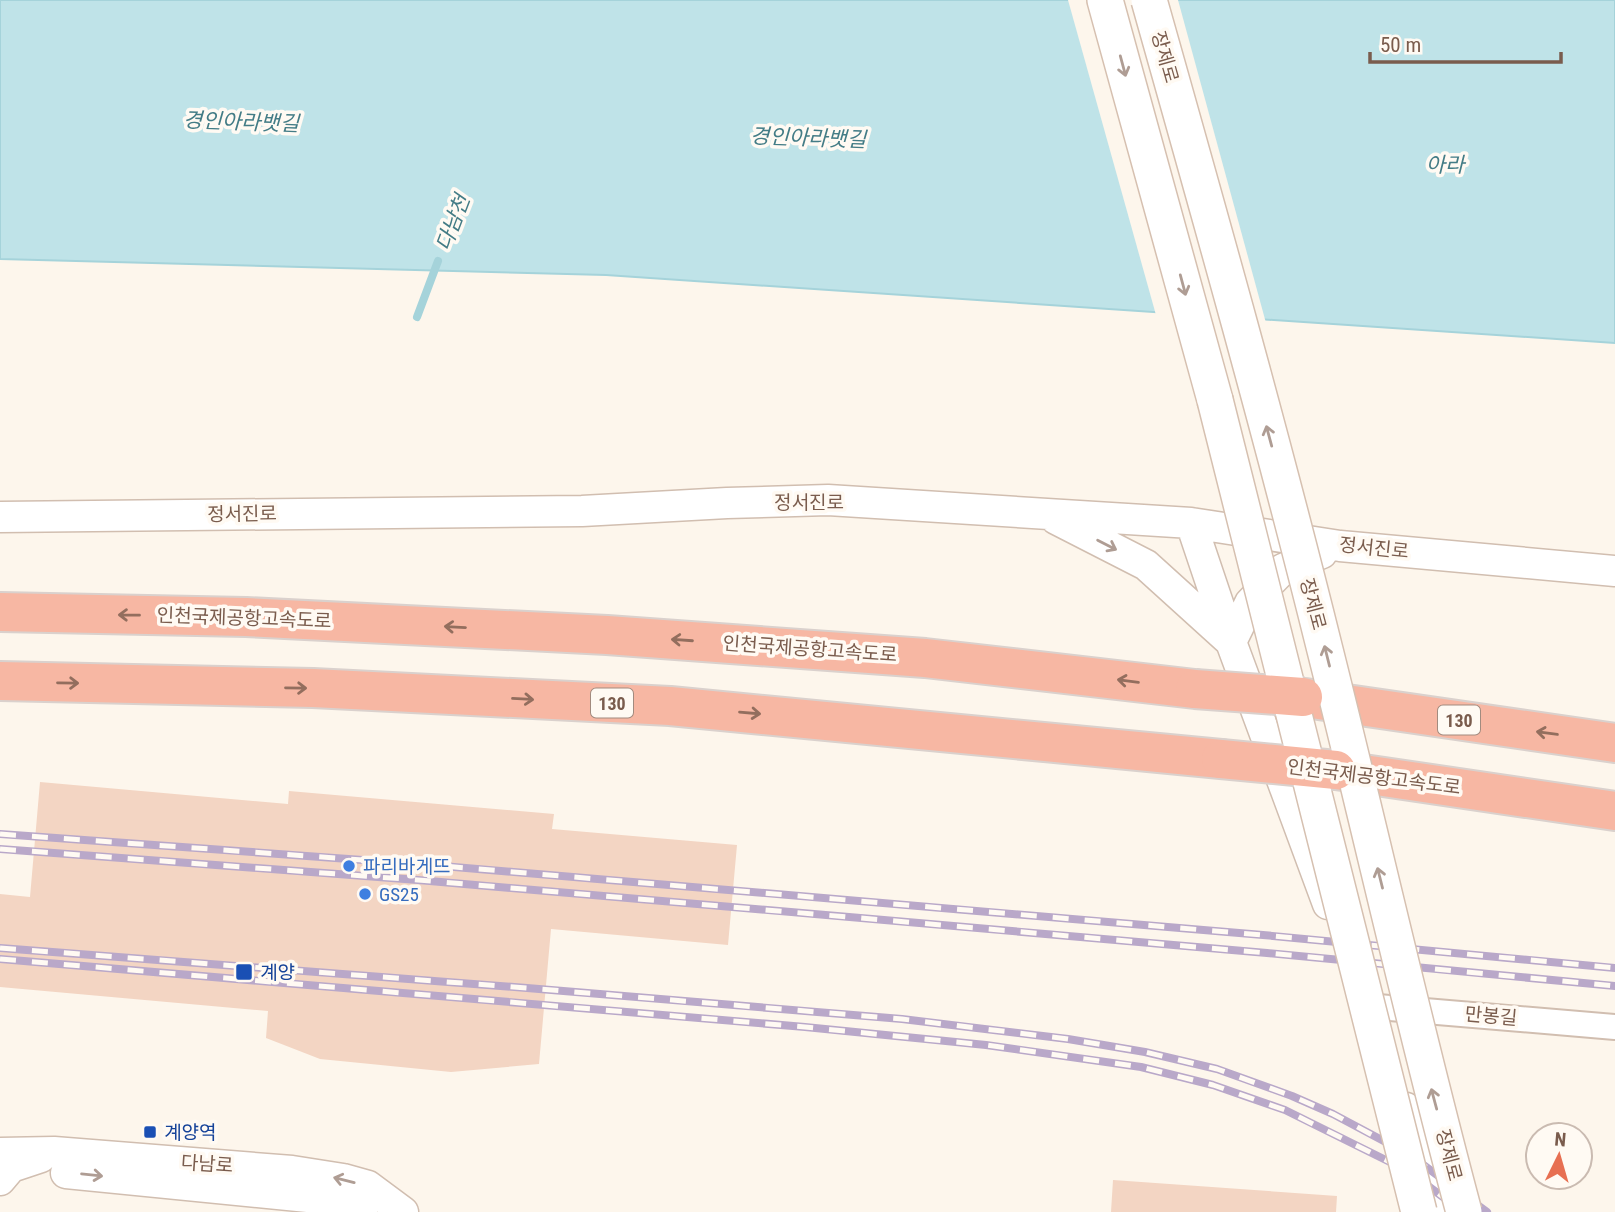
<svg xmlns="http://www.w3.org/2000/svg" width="1615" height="1212" font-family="'Roboto Condensed','Noto Sans KR',sans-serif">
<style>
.water{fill:#bfe3e8;stroke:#a5d3da;stroke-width:2}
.pier{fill:#fdf6ec}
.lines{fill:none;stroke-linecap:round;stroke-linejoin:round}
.stream{stroke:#a5d3da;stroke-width:8}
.building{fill:#f3d5c3}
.minor-casing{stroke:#d1beb0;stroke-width:28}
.tertiary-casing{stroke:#d1beb0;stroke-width:33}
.secondary-casing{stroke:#d6c0b0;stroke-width:38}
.motorway-casing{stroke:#dad1cd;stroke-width:42}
.minor{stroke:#fff;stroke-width:24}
.tertiary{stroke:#fff;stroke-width:30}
.secondary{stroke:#fff;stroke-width:35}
.motorway{stroke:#f7b7a3;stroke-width:38}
.rail-casing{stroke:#b9a8c9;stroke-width:8}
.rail{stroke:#fffaf3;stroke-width:5;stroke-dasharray:16;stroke-linecap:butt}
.secondary-bridge-casing{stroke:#d6c0b0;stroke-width:38;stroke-linecap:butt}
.motorway-bridge-casing{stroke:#dad1cd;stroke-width:42;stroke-linecap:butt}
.secondary-bridge{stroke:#fff;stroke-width:35}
.motorway-bridge{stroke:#f7b7a3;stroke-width:38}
.oneway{stroke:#af9d94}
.oneway2{stroke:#936e5e}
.shop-dot{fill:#3f7fe0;stroke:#fffaf3;stroke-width:2.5}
.transit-dot{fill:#1a4fb4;stroke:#fffaf3;stroke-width:2.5}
.labels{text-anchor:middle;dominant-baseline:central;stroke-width:7;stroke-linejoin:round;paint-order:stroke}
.shield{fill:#fffaf3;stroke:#a28b7f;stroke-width:2}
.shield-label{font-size:18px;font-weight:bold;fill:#7a5c4d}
.street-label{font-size:19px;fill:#7a5c4d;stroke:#fffaf3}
.shop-label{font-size:19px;fill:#366cbe;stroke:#fffaf3;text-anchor:start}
.transit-label{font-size:19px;fill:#164399;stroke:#fffaf3;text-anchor:start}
.water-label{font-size:21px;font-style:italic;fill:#437c86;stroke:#fffaf3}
</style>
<rect width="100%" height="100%" fill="#fdf6ec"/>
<path class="water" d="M0 0H1615V343L606 275 0 259Z"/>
<path class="pier" d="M1068 0H1178L1266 323 1156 315Z"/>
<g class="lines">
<path class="stream" d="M417 317 438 261"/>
</g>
<path class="building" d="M40 782 288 804 289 791 554 814 552 829 737 845 728 945 551 929 539 1064 451 1072 320 1059 266 1038 268 1011 0 987V894L30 897Z
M1113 1180 1337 1196 1336 1212H1111Z"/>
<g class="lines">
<defs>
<path id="minor" d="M1366 1006 1615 1027"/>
<path id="tertiary" d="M0 517 582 511 727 503 828 500 1191 523 1340 546 1615 571
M1056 519 1146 565 1231 642 1250 603 1283 569 1322 553
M1191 523 1231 642 1328 904
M1406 1108 1447 1212
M0 1153 54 1152 292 1171 343 1179 368 1186 403 1212
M66 1173 308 1197 354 1205 362 1212
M0 1180 11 1167 41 1157"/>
<path id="secondary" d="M1105 0 1215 400"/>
<path id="motorway" d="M0 612 246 617 607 635 925 658 1195 689
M0 681 313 688 670 706 1221 759
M1305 698 1615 743
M1336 770 1615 811"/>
</defs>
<use href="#minor" class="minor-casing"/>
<use href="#tertiary" class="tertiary-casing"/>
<use href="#secondary" class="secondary-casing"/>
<use href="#motorway" class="motorway-casing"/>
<use href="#minor" class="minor"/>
<use href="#tertiary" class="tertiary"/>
<use href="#secondary" class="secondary"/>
<use href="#motorway" class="motorway"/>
<defs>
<path id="rail" d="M0 834 419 864 1263 935 1615 968
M0 849 418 880 1267 953 1615 986
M0 948 527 988 902 1019 1068 1039 1145 1052 1217 1069 1292 1096 1333 1114 1410 1155 1487 1212
M0 959 805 1027 986 1045 1141 1067 1213 1085 1285 1110 1408 1171 1463 1212"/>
</defs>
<use href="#rail" class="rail-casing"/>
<use href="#rail" class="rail"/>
<defs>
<path id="secondary-bridge" d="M1149 0C1210 216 1271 432 1325 650 1372 837 1414 1026 1464 1212
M1215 400 1419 1212"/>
<path id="motorway-bridge" d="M1195 689 1303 697
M1221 759 1336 770"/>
</defs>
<use href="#secondary-bridge" class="secondary-bridge-casing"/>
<use href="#motorway-bridge" class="motorway-bridge-casing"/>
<use href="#secondary-bridge" class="secondary-bridge"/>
<use href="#motorway-bridge" class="motorway-bridge"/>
</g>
<defs><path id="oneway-shaft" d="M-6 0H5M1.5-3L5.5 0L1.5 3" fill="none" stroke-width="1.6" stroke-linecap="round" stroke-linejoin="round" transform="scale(1.75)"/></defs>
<g class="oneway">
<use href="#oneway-shaft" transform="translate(1123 66) rotate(75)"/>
<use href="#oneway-shaft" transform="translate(1183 285) rotate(75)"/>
<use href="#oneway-shaft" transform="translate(1269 436) rotate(-105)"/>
<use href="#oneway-shaft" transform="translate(1107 545) rotate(27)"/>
<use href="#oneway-shaft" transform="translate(1327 656) rotate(-104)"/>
<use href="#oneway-shaft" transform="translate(1380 878) rotate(-104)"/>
<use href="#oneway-shaft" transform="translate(1434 1099) rotate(-105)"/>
<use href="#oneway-shaft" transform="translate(92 1175) rotate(6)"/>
<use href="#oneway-shaft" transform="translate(344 1180) rotate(-166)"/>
</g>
<g class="oneway2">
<use href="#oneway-shaft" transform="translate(129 615) rotate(-179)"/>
<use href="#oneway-shaft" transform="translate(455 627) rotate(-177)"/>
<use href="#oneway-shaft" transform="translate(682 640) rotate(-176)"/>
<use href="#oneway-shaft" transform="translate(1128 681) rotate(-173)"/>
<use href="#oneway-shaft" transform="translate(68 683) rotate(1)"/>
<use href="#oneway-shaft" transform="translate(296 688) rotate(1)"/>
<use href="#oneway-shaft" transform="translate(523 699) rotate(3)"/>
<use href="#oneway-shaft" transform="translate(750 713) rotate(5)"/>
<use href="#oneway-shaft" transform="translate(1547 733) rotate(-172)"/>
</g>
<g class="shop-dot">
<circle cx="349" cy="866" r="7"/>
<circle cx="365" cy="894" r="7"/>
</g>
<g class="transit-dot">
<rect x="235" y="963" width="18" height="18" rx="3.5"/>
<rect x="143" y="1125" width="14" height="14" rx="3.5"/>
</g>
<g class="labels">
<g class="shield">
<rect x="591" y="688.5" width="42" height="29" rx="5"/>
<rect x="1438" y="705.5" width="42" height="29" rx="5"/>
</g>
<g class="shield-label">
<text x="612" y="703">130</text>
<text x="1459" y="720">130</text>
</g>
<g class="street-label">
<text transform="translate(1165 57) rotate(74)">장제로</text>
<text x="809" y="502">정서진로</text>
<text transform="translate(242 514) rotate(-1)">정서진로</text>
<text transform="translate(1374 548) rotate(6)">정서진로</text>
<text transform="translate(1313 604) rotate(75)">장제로</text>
<text transform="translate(244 618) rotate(2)">인천국제공항고속도로</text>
<text transform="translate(810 649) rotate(4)">인천국제공항고속도로</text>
<text transform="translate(1374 777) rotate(7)">인천국제공항고속도로</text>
<text transform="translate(1491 1016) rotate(5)">만봉길</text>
<text transform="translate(1449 1155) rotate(75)">장제로</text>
<text transform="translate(207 1164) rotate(4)">다남로</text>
</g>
<g class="shop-label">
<text x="363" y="866">파리바게뜨</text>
<text x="379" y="894">GS25</text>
</g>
<g class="transit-label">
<text x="260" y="972">계양</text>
<text x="164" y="1132">계양역</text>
</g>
<g class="water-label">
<text transform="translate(241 122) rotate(2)">경인아라뱃길</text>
<text transform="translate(808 138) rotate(2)">경인아라뱃길</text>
<text x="1445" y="165">아라</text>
<text transform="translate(453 223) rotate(-69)">다남천</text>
</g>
</g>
<g transform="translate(1559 1156) rotate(5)"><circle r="33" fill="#fffaf3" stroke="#cabbb1" stroke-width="2"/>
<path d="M0-5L12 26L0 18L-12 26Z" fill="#e76f51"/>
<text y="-10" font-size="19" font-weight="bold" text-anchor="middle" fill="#7a5c4d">N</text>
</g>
<path d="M1370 52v10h191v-10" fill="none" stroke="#7a5c4d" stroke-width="3.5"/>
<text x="1380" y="52" font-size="21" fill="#7a5c4d" stroke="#fffaf3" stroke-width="5" paint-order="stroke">50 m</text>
</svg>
